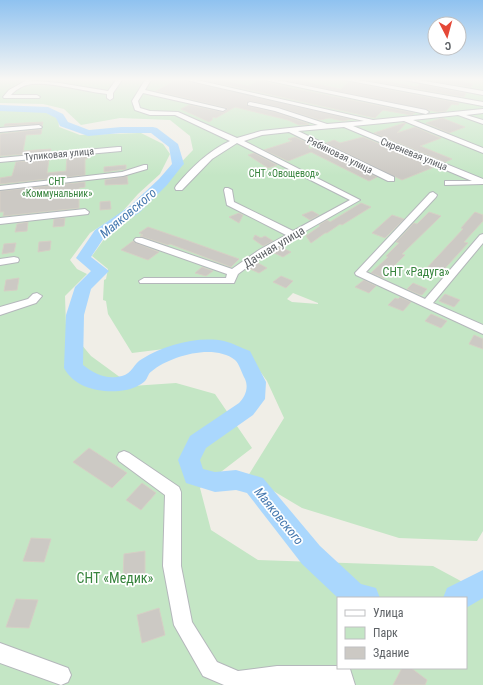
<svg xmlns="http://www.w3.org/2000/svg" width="483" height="685" font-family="'Roboto Condensed',sans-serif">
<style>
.green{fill:#c4e6c5;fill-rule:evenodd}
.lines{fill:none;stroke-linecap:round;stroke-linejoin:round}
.river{fill:#aad7fd;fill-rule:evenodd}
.building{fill:#ccc9c4;stroke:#d5d0c5}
.minor-casing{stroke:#b4b7bb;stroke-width:2}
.minor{fill:#fff;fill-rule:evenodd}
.labels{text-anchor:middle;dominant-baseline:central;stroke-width:3.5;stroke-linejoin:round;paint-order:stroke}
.far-street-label{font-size:10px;fill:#5e6266;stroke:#fff}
.far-park-label{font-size:10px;fill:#37843d;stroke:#fff}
.street-label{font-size:12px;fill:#5e6266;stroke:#fff}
.park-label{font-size:12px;fill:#37843d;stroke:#fff}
.water-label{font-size:13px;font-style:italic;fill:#4578af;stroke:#fff}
.near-park-label{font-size:14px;fill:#37843d;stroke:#fff}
</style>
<rect width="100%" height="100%" fill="#f0eee7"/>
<path class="green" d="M0 80H483V531L477 541 399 538 302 508 248 476 284 418 267 381 246 352 212 343 132 353 108 314 106 301 103 300 104 280 106 279 108 269 92 256 107 235 161 189 168 176 193 150 190 136 170 120 120 118 81 125 64 109 43 104 0 103ZM293 293 318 303V304L292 302 287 299Z
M0 110 47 112 58 118 59 127 80 135 141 133 163 144 170 154 160 174 138 194 122 212 90 233 70 260 77 269 87 274 65 296 66 326 91 356 132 386 176 383 215 394 252 448 200 488 211 530 258 560 433 566 483 593V685H0ZM338 598H466V668H338Z"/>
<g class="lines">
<path class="river" d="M0 105 48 107 63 114 68 122 89 130 121 127H153L157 128 178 144 184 164 182 166 167 185 140 212 105 236 91 257 109 271 91 289 84 315 83 365C95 374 106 380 122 376 132 374 134 363 142 359 165 345 197 336 224 341 233 343 241 348 250 351L266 382 265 399 253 415 206 448 200 460 203 469 215 472 236 470 263 478 320 546 361 584 376 588 380 598H338L302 564 247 493 236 490 215 492 186 483 178 460 190 436 239 403C245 397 249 388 245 379 242 374 239 363 235 360 214 343 170 356 152 371 148 373 148 378 145 381 141 385 132 389 126 390 104 394 75 389 64 368L66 315 75 287 91 271 76 258 95 230 130 206 159 179 172 164 169 147 151 133H121L88 136 60 126 56 118 46 113 0 111Z
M483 570V598L466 608V598H443L447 588Z"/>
</g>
<path class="building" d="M171 80H185L351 119 343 121 329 118 320 120 278 107 250 101 246 103 248 106 275 112 309 124 299 125 288 120 235 107 216 118 213 117 212 120 209 122 181 109 189 105 223 112 227 110V108L156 91 171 83Z
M204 80H215L249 86 258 81 415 113 411 115 383 110 375 118Z
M294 80 341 89 349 82 459 103 458 105 452 104 446 111 438 112 288 81Z
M367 80H377L417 87 420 84 466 93 464 97Z
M429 80H450L473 84 471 87Z
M442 118 465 127 449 133 426 123Z
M43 122 42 126 39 124 4 126 5 124Z
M404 123H406L397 133 415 127 438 137 441 138 420 146 452 159 445 162 374 133Z
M42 129 41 134 26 135 23 151 51 149 50 152 0 156V134Z
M295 137 310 144 308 145 309 149 315 147 377 177 369 181 311 152 288 161 264 150 292 141 288 139Z
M363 137 434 167 402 180 326 143 334 140 340 143Z
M254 153 277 165 268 168 248 155Z
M87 156V159H85V175L0 184V178L12 176 16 162 49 159 47 173 66 171 67 157Z
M126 165V169L104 172V167Z
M127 176 128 184 105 185V180Z
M85 182V187L79 188V208L3 216 4 212H0V191Z
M110 201 111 209 100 210V202Z
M361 203 371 207 342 225 340 224 327 233H325L311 243 306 236 320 226 319 225 327 220 330 222Z
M312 211 319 215 310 220 302 215Z
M429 212 441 216 402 254 405 255 390 270 393 271 384 278 371 273 388 257 386 256 399 243 396 242 414 223 417 224Z
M475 212 483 215V221L464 242 468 243 438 276 424 271 463 229 461 228Z
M239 213 243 215 239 223 229 217Z
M392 215 404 219 385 238 372 233Z
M65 218 64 226 53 227 54 219Z
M28 222 27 231 15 232 17 224Z
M148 227 186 240 239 259 231 267 170 244 168 245 140 236 143 235 139 233Z
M255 235 261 238 265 236 273 241 263 246 253 239Z
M51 241 50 250 38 252 39 242Z
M133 241 136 243 159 252 148 260 121 250Z
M16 243 14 252 2 254 4 244Z
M280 247 291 252 283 257 272 252Z
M256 262 267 268 259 273 248 268Z
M202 267 213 271 206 276 195 273Z
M281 276 293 281 286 288 273 282Z
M19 278 17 290 4 291 6 280Z
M364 280 376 286 369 293 355 287Z
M413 283 427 289 422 295 418 294 407 289Z
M445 294 460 300 454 307 439 301Z
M400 297 411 302 403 311 388 305 395 298 398 299Z
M431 314 447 321 441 328 425 321Z
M474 335 483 339V349L469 344Z
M89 448 127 473 112 488 73 462Z
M142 483 156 493 141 510 126 500Z
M31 538 51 539 44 562 23 561Z
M145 551V575L123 578 124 554Z
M16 599 38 600 29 628 6 627Z
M159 608 165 635 142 643 137 615Z
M402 668H411L427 680 425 685H393Z"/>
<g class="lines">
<defs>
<path id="minor" d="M27 80 59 83 108 91 116 80H122L113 93V98L110 100 107 98V94C87 92 44 80 27 85 22 86 14 91 11 95H37L40 97 39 98H4L3 97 9 90Z
M145 80H151L145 90 226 109 223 111 143 93 138 101 140 108 150 111 178 112 237 138 261 131 318 125 275 111 248 105V103L250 102 278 108 327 124 364 121 186 80H197L373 120 483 109V113L466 115 483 120V124L458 115 413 120 483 148V153L404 121 353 126 483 179V184L445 185V181H472L344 127 298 131 394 177V181H388L289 132 262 135 244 141 360 200 265 254 238 274 234 283H140L139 281 144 278H226L227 274 136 242 134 240 136 238H142L232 269 259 250 286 235 227 205 224 190 225 188H228L232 190 234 202 293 231 350 200 237 143 212 159 182 190H176L175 188 176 186C191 168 208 151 230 141L175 115H150L135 110 132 101Z
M265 80H277L426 110 429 112 426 114Z
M345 80H358L483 102V106Z
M405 80H419L483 91V95Z
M39 125 42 127 41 128 0 132V128Z
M118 147H121V151L0 162V158Z
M144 165H147V169L123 176 0 190V186L122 172Z
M433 192 437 195 436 197 366 272 425 299 480 235 483 234V243L433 303 483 325V334L356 275 355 273 430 193Z
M85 209 89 212 88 214 0 224V218Z
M14 257 18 258 19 260 18 262 0 265V259Z
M37 293 42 296 36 303 0 315V307L28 299 33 294Z
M124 451 129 453 179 487 181 492V566L192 622 217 662 238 671 277 666H338V668L350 669 355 685H224L203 676 174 625 163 566 165 495 119 461 117 457 119 453Z
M0 643 68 668 71 675 68 682 61 685 0 663Z"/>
</defs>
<use href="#minor" class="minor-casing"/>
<use href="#minor" class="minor"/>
</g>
<linearGradient id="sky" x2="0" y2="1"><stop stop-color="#8fc2f0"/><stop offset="0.45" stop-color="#f8f7f4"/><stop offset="1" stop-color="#f8f7f4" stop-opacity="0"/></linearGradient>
<rect width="483" height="176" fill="url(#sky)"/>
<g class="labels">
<g class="far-street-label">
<text transform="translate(59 154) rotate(-5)">Тупиковая улица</text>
<text transform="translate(414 154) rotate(22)">Сиреневая улица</text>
<text transform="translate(340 155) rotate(26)">Рябиновая улица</text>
</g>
<g class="far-park-label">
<text x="284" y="173">СНТ «Овощевод»</text>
<text x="57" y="181">СНТ<tspan x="57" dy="12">«Коммунальник»</tspan></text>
</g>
<g class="street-label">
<text transform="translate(274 247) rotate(-31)">Дачная улица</text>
</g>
<g class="park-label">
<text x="416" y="272">СНТ «Радуга»</text>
</g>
<g class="water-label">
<text transform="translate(128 213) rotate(-40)">Маяковского</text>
<text transform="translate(279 516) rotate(51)">Маяковского</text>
</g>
<g class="near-park-label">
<text x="115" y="578">СНТ «Медик»</text>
</g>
</g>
<rect x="337" y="597" width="130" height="72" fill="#ffffff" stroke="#bfc0c2"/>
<rect x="345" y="610" width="20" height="6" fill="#ffffff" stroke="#bfc0c2"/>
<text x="373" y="617" font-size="12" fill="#5e6266">Улица</text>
<rect x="345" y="627" width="20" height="12" fill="#c4e6c5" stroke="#bfc0c2"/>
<text x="373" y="637" font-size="12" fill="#5e6266">Парк</text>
<rect x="345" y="647" width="20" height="12" fill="#ccc9c4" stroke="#bfc0c2"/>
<text x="373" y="657" font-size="12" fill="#5e6266">Здание</text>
<g transform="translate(447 36) rotate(174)"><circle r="19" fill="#ffffff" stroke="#bfc0c2"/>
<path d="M0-3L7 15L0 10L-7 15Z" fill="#e54837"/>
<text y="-6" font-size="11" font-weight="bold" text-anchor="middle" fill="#5e6266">С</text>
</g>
</svg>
